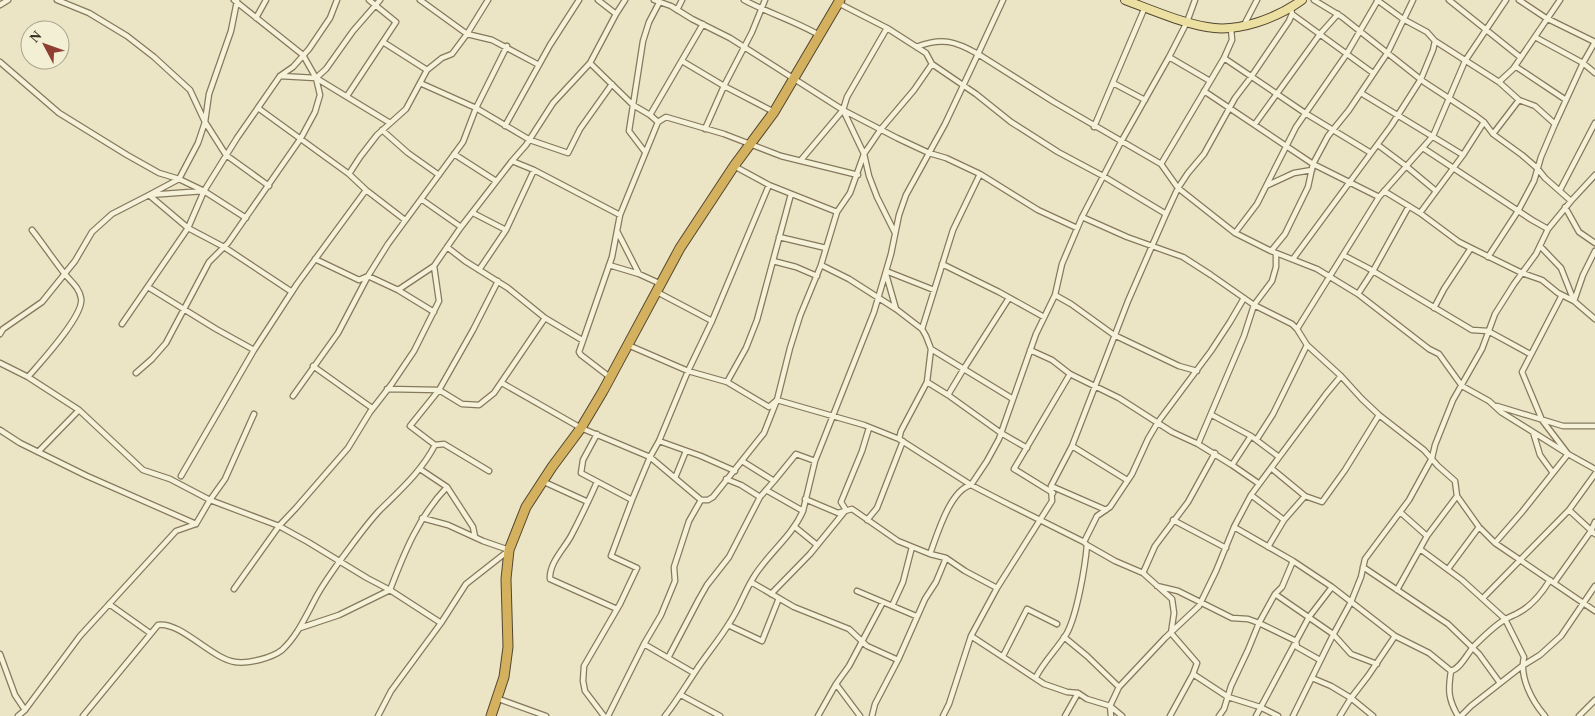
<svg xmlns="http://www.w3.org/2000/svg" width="1595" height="716" font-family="'Times New Roman',serif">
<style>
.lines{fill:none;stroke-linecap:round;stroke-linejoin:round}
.street-casing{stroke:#85785d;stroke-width:7}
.primary-casing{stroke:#534631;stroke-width:10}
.highway-casing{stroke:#534631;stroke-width:11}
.street{stroke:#f6f2d9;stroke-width:4.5}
.primary{stroke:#ebdfa1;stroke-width:8}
.highway{stroke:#d3b15e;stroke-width:9}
</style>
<rect width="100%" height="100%" fill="#ebe5c6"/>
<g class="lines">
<defs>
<path id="street" d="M57 0 89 13 127 36 154 57 190 90 205 122 226 155 269 186
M420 0 467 34 492 40 539 65
M598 0 616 14
M654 0 671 6 692 19 730 38 843 110 897 138 929 153 946 158 980 174 1038 210 1077 228
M744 0C768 13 795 21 819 35
M1003 0 978 54 1054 102 1161 164 1178 188 1235 233 1271 251 1317 269 1358 294 1429 349 1439 354 1462 386 1489 401 1501 412 1568 454 1595 469
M1314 0 1342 17 1424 82 1476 116 1484 122 1493 134 1522 155 1537 168 1545 178 1571 201
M1377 0 1403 19 1427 32 1435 41 1499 82 1519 100 1535 106 1555 124
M1449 0 1520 57
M1519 0 1546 18 1595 42
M237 1 231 31 209 94 205 122 198 143 179 179 149 195 188 228 224 247 292 292
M838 3 887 28 926 53 932 64 976 94 1011 122 1058 152 1103 176 1166 214
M0 5 8 0
M677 10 682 0
M1292 14 1373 73
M256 18 266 0
M1244 25 1257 0
M1535 37 1583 63 1595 73
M383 42 427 70
M1169 57 1210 81
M1224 58 1305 113 1371 153
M682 61 724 86 774 112
M0 62 59 113 127 155 159 173 179 179 204 191 246 218
M590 63 633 105 650 115 658 122 620 215 612 257 579 352 581 355 611 378
M1515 66 1566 100
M280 76 316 78 390 123
M316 78 326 69 353 31 380 0
M1499 82 1513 69 1560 0
M420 83 476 108 530 140 568 153 580 129 612 84
M1113 83 1145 100
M1204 91 1313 164 1379 197
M1361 93 1463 155
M347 96 396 22 369 0
M258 108 349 174 366 190 405 220
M844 112 864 154 869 176 877 197 895 233
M650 115 703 24
M658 122 666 117 724 134 781 156 858 175
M1255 124 1320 34 1338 14
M505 126 550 45 579 0
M1094 127 1145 7
M705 129 724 86 752 32 765 0
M382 130 408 153 439 175
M1493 134 1519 100
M1378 145 1406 166 1436 191
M1423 148 1532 220 1548 229
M645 152 629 131 643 41 649 22 659 3
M454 154 496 181
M801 160 843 110 847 97 887 28
M512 161 534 170 620 215
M1161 164 1224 58 1232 40 1231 28
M734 166 769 185 837 212
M349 174 360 157 377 135 406 109 427 70 442 58 452 54 467 34 488 0
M1268 185 1294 173 1312 170
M1560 190 1595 123
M1384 191 1420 213 1459 242 1471 248 1522 273 1542 280 1558 293 1574 301 1595 319
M421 199 461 227
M1565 207 1579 232 1595 243
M473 213 506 230
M1420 213 1463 155 1484 122
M1082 217 1127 237 1183 257 1211 275 1254 305 1292 324 1297 329 1307 345 1341 376 1362 399 1379 415 1424 450 1438 466 1455 481 1457 496 1479 527 1495 543 1595 611
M32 230C43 244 53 259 64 273 71 282 79 287 81 298 85 315 39 364 28 377L79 410 143 470 170 479 210 500 225 479 254 414
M617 231 639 274
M1235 233 1257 204 1296 127 1346 55 1378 0
M779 237 826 248
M1540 246 1561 268 1574 301
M447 247 465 261 508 288 545 318 582 340
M1271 251 1285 234 1308 187 1313 164 1328 136 1349 110 1388 52 1413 0
M1343 255 1379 197 1433 136 1465 61 1506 0
M1488 257 1518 211 1534 181 1541 157 1555 124 1583 63 1595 42
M315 259 359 280 368 276 398 290 434 312
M1293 259 1391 126 1421 79 1433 50 1435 41
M773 261 796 267 817 276
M942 264 999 292 1044 317
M609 265 639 274 661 284
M821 265 849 279 896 309 922 329 926 336 931 349 927 382 901 431 899 439
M479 270 506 230 534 170
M886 271 934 290
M886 274 896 309
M148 287 216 329 254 350
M398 290 434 266 461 227 512 161 526 145 553 103 590 63 616 14 625 0
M657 292 712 321
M1358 294 1373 271 1409 206
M1055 295 1071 304 1114 335 1179 366 1197 371
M1574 301 1583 275 1595 251
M1434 308 1444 289 1471 248
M122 324 188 228 204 191
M922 329 953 230 980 174
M1297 329 1343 255 1368 268 1472 330 1488 331 1530 354
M0 334 3 329 42 302 75 261 92 232 112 214 149 195 204 191 237 138 280 76 293 67 309 49 330 18 337 0
M628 345 688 371 727 382 769 407 777 400 864 425 899 439 971 485 1002 501 1084 542 1087 545 1115 561 1143 573 1172 599 1174 613 1171 633
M931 349 1013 399
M1030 350 1052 360 1070 374 1119 398 1172 432 1198 444 1232 465 1258 483
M0 363 28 377
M313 366 372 408
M136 373 152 359 166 343 209 262 228 243 301 138 315 112 320 95 316 78 303 55 234 0
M727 382 746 348 757 320 791 194
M927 382 948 395 1001 433 1027 448
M502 383 581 428 650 457 701 500H708L713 497 764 433 777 400 790 348 800 316 821 265 837 212 850 193 864 154 881 129 914 90 932 64
M387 389 439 390 462 404 479 405 494 393 545 318
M948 395 963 370 1009 298
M293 396 338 333 368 276 388 244 463 142 476 108 507 46
M1497 406 1563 426H1595
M1212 415 1251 436 1279 457
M0 430 20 443 87 476 196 524
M1533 432 1540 455 1553 473
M597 434 583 460 581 473 632 500 611 556 637 568 620 604 584 666 583 681 585 691 604 716
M1257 439 1273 414 1307 345
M659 441 701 456 735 471
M1198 444 1244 336 1254 305 1272 281 1276 267V253
M1072 446 1127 480
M38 452 79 410
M742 461 774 481
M1232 465 1251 436
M1271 468 1305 496 1322 502 1345 470 1379 415
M420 469 447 487 473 527 475 537
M489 471 444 444 435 445 410 426 439 390 473 330 498 281
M181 476 254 350 297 284 366 190
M675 478 686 451
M726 479 741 485 760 497
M542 481 588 502
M597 482C589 500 580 519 571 536 564 549 549 563 550 579L617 609
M1051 486 1106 510
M766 490 803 511
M1053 493 1014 469 1070 374
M1251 495 1284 520
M805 499 838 513 852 509 898 541 930 554 946 558 965 571 997 588
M632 500 650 457 659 441 688 371 712 321 769 185
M846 510 841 502 862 451 869 428
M1569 510 1595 534
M1400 512 1427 536
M422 518 448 525 483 541 509 550
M867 520 877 508 903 441
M1173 520 1226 548
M795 527 817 545
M1234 527 1293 561 1332 587 1395 636 1429 653 1451 671C1448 690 1448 699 1458 716
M1084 542 1097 516 1110 507 1132 474 1148 439 1158 422 1211 351 1230 322 1244 298
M1495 543 1522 512 1568 454 1542 420 1522 372 1562 295
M1268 547 1284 520 1305 496
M1420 549 1462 580 1505 619 1524 657C1519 677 1532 701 1545 716
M930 554C937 535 950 490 971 485L987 461 999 439 1036 334 1055 295 1062 264 1082 217 1121 142 1169 57 1187 22 1195 0
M1363 567 1448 624 1479 654 1500 683
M1448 569 1479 527
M1143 573 1155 546 1188 502 1215 453
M751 582 794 607 849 629 867 646 898 660
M1554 583 1591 531 1595 522
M1157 586 1178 591 1232 618 1248 619 1259 623 1296 641 1297 647 1320 660
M234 589 279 526 296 508 348 448 370 412 391 385 414 351 439 301 434 266
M1397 590 1427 536 1457 496
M857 591 916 616
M771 594 810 554 845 511
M1275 594 1333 634 1351 654 1377 664
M1483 598 1569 510 1595 474
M109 604 150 633
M892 606 903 582 912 547
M728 625 762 641 779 598
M300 628 339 615 390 590C404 553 419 516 447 487
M971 636 1044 684 1067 692 1078 693 1087 699 1110 706 1122 716
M1064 637 1087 656 1119 687
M644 644 694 673
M0 654 15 695 25 710
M1003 656 1027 609 1057 624
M668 658 699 599 707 585 729 557 760 497 774 481 796 454 815 461
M1451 671C1461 668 1467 654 1474 646 1483 637 1493 627 1504 620 1508 617 1513 616 1518 613 1532 606 1542 593 1550 580
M1193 674 1228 697 1260 707 1278 716
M1036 677C1044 661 1058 648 1067 633 1077 614 1085 568 1087 545
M1312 678 1331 686 1351 698 1340 716
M836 684 860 716
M681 695 720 716
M496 698 546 716
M18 716 25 710 80 636 176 531 196 524 210 500 279 526 308 542 367 578 390 590 441 623
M83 716 158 625C180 621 212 659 235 662 248 664 272 658 282 650 296 637 304 620 313 603 320 588 330 575 339 562 352 545 365 526 379 511 400 490 421 472 435 445
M378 716 391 691 441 623 466 584 508 551
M608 716 644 644 661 615 675 581 674 567 689 521 701 500
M665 716C676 702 685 687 695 672 706 655 720 639 730 622 740 607 745 590 755 575 770 552 792 536 803 511L815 461 874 312 891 254 899 215 906 195 945 124 978 54C955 41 942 37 916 47
M818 716 836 684 849 666 883 602
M872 716 875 704 898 660 925 599 936 582 946 558
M943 716 949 704 971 636 997 588 1052 501 1051 486 1072 446 1128 301 1166 214 1178 188 1188 173 1204 154 1235 98 1251 77 1289 21 1292 14 1291 8
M1065 716 1078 693
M1111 716 1110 706 1119 687 1165 638 1199 606 1216 571 1234 527 1251 495 1326 394 1341 376
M1170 716 1193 674 1197 663 1171 633
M1219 716 1224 709 1231 686 1248 650 1259 623 1275 594 1282 587 1293 561
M1256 716 1309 617 1332 587
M1293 716 1332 637 1351 602 1361 577 1365 559 1409 500 1432 458 1435 445 1453 400 1482 349 1495 314 1514 284 1536 254 1548 229 1571 201 1595 175
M1373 716 1351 698 1368 676 1395 636
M1461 716 1471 706 1522 666 1540 655 1561 636 1595 586
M1579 716 1595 700"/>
<path id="primary" d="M1125 0C1152 10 1179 22 1207 27 1238 33 1277 18 1302 0"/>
<path id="highway" d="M491 716 504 677 508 647 506 579 509 550 526 507 552 467 581 428 603 391 680 248 734 166 774 112 840 0"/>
</defs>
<use href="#street" class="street-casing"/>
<use href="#primary" class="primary-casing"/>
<use href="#highway" class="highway-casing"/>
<use href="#street" class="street"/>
<use href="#primary" class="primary"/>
<use href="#highway" class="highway"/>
</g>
<g transform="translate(45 45) rotate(311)"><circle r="24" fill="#f3efd5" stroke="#a7a28d"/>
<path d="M0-4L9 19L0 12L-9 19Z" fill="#8f3f32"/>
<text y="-8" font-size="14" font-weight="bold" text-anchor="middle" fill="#362e20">N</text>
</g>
</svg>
